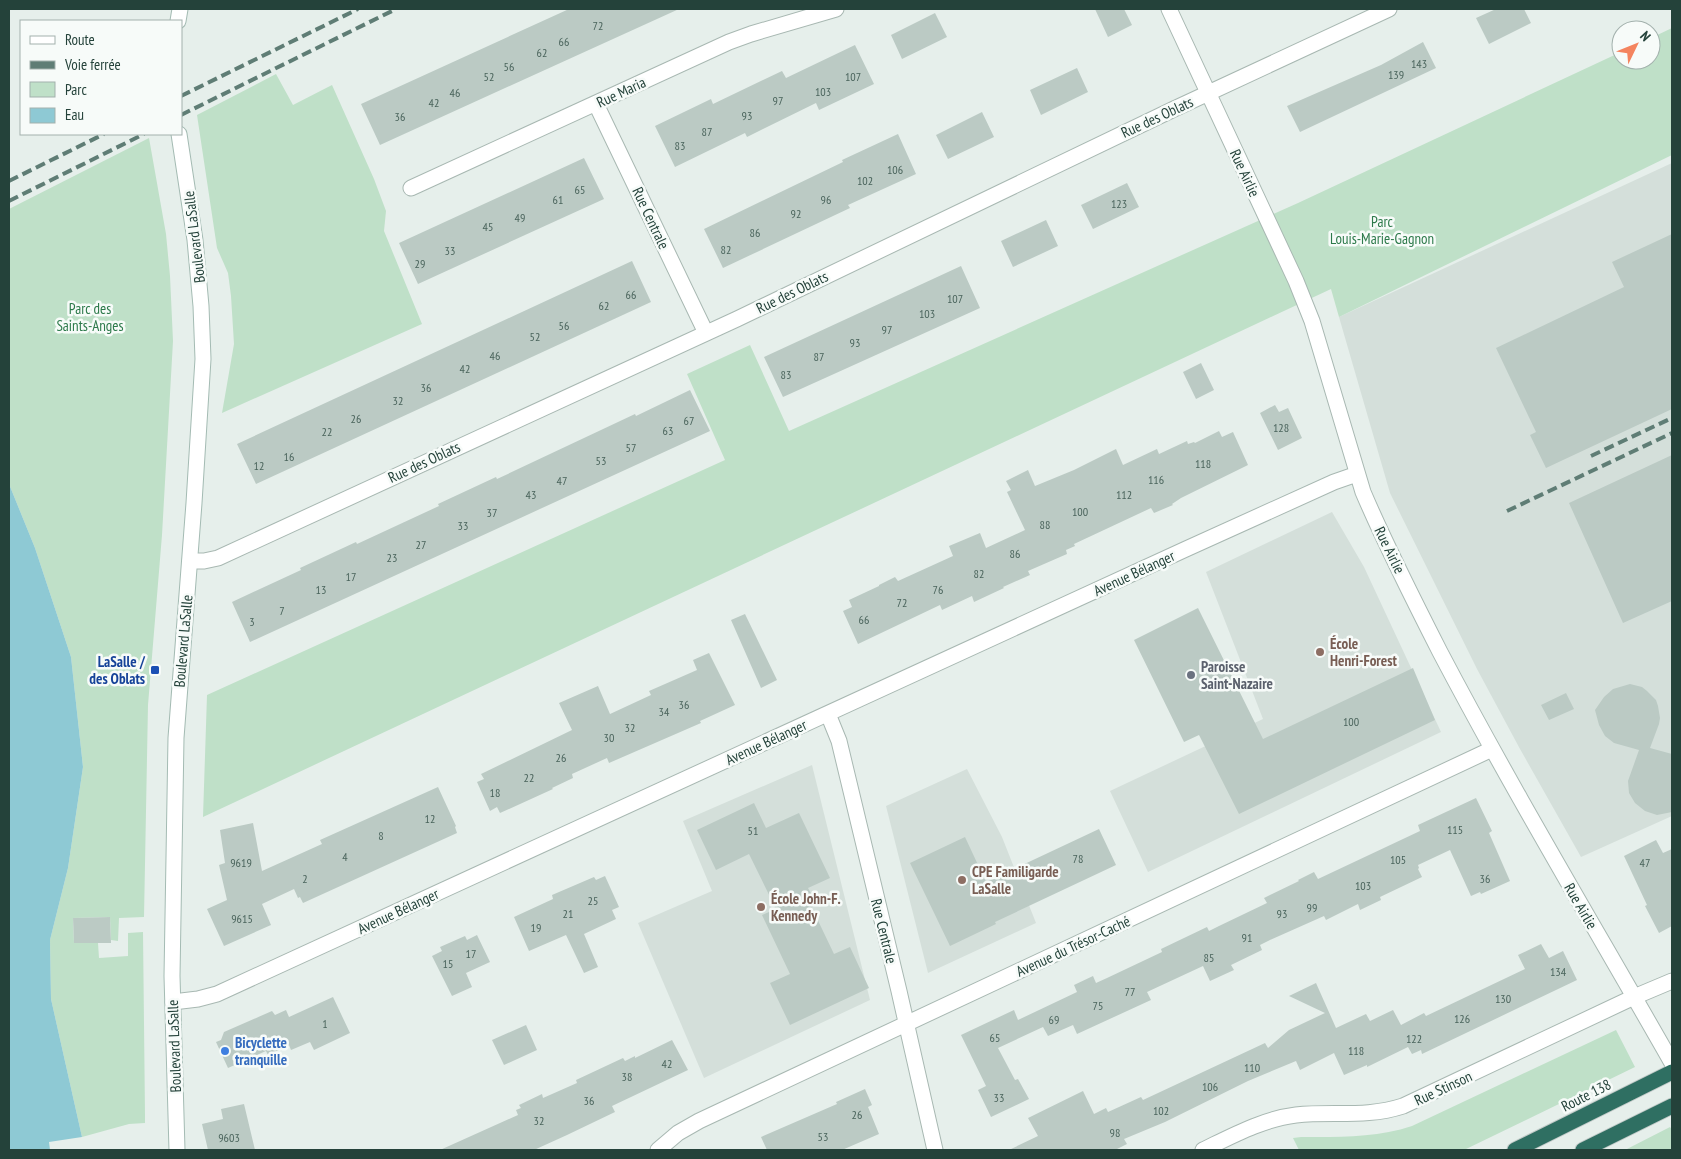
<svg xmlns="http://www.w3.org/2000/svg" width="1681" height="1159" font-family="'PT Sans Narrow',sans-serif">
<style>
.built{fill:#d4dfda}
.green{fill:#bfe0c8}
.water{fill:#8ec9d4}
.building{fill:#bbcac4}
.lines{fill:none;stroke-linecap:round;stroke-linejoin:round}
.street-casing{stroke:#a8b8b2;stroke-width:17}
.secondary-casing{stroke:#a4bbb3;stroke-width:17}
.highway-casing{stroke:#c2cac8;stroke-width:17}
.street{stroke:#fff;stroke-width:15}
.secondary{stroke:#fff;stroke-width:15}
.highway{stroke:#2f6f62;stroke-width:15}
.rail{stroke:#5f7d75;stroke-width:4;stroke-dasharray:10 5;stroke-linecap:butt}
.education-dot{fill:#8d6e63;stroke:#f7fbf9;stroke-width:2}
.transit-dot{fill:#1a4fb4;stroke:#f7fbf9;stroke-width:2}
.worship-dot{fill:#6b7280;stroke:#f7fbf9;stroke-width:2}
.shop-dot{fill:#3f7fe0;stroke:#f7fbf9;stroke-width:2}
.labels{text-anchor:middle;dominant-baseline:central;stroke-width:5;stroke-linejoin:round;paint-order:stroke}
.number-label{font-size:12px;fill:#4a645c}
.street-label{font-size:15px;fill:#24423a;stroke:#f7fbf9}
.park-label{font-size:15px;fill:#2d7a4b;stroke:#f7fbf9}
.education-label{font-size:15px;font-weight:bold;fill:#785e54;stroke:#f7fbf9;text-anchor:start}
.transit-label{font-size:15px;font-weight:bold;fill:#164399;stroke:#f7fbf9;text-anchor:end}
.worship-label{font-size:15px;font-weight:bold;fill:#5b616d;stroke:#f7fbf9;text-anchor:start}
.shop-label{font-size:15px;font-weight:bold;fill:#366cbe;stroke:#f7fbf9;text-anchor:start}
</style>
<rect width="100%" height="100%" fill="#e6efeb"/>
<path class="built" d="M1672 163V816L1581 857 1520 749 1477 669 1390 493 1339 317Z
M1332 512 1364 567 1441 732 1148 872 1110 791 1263 719 1206 572Z
M812 765 870 1000 704 1078 638 923 712 891 683 821Z
M967 769 1002 837 1036 923 928 973 886 806Z"/>
<path class="green" d="M1672 28V155L1339 317 1331 289 203 817 207 695 725 460 687 374 750 345 789 431 1298 203 1621 52V60H1651V38Z
M276 74 293 105 332 85 374 179 386 211 384 231 422 324 222 413 234 344 231 296 228 273 217 248 197 115Z
M149 138 166 234 170 276 173 341 162 535 148 705 144 917 119 918 118 941 111 940 110 917 73 918 74 943H98L99 958 128 956V933L143 932 145 1115V1123L129 1124 82 1137 51 999 50 940 68 868 83 767 71 657 35 548 9 484V209Z
M1616 1030 1635 1067 1464 1150H1299L1293 1138 1301 1137C1339 1137 1376 1138 1412 1126Z
M1670 1127 1672 1130V1150H1625Z"/>
<path class="water" d="M9 484 35 548 71 657 83 767 68 868 50 940 51 999 82 1137 49 1142 50 1150H9Z"/>
<path class="building" d="M569 9H679L380 145 361 104Z
M1095 9H1124L1132 25 1108 37Z
M1496 9H1524L1531 23 1489 44 1476 18Z
M935 13 947 37 902 59 891 35Z
M1423 42 1436 68 1300 132 1287 106 1381 65Z
M855 45 874 84 819 110 816 103 747 137 745 133 675 167 655 126 711 99 713 104 782 71 786 78Z
M1077 68 1088 92 1041 115 1030 90Z
M982 112 994 137 948 159 936 135Z
M898 134 916 174 848 205 850 208 723 268 704 229 843 162 842 160Z
M584 158 604 199 418 284 399 243Z
M1127 183 1139 207 1093 229 1081 205Z
M1046 220 1058 246 1013 267 1001 241Z
M1672 234V409L1546 468 1530 435 1536 432 1496 348 1624 287 1612 262Z
M632 261 651 302 256 484 237 444Z
M961 266 980 308 783 397 764 357Z
M1201 363 1214 390 1196 399 1183 372Z
M690 390 710 431 250 642 232 602 301 570 300 568 356 542 357 544 439 506 438 504 496 477 497 479 635 414 636 416Z
M1275 405 1279 412 1288 408 1302 438 1278 450 1260 413Z
M1219 431 1222 437 1233 432 1248 465 1181 498 1172 504 1173 505 1154 513 1151 508 1074 544 1075 546 1066 550 1067 554 1028 571 1030 575 1003 587 1004 588 974 602 972 596 942 610 940 605 858 644 843 611 852 607 849 600 879 586V585L895 577 898 581 953 556 949 546 980 533 986 548 1025 530 1007 492 1011 490 1006 481 1028 470 1035 486 1074 470 1116 449 1123 465 1157 449 1159 454 1187 441 1188 444 1194 442 1195 443Z
M1672 455V601L1623 623 1569 503Z
M1198 608 1263 739 1413 668 1435 720 1239 814 1199 735 1184 742 1134 640Z
M745 614 777 680 761 688 731 620Z
M709 653 735 705 700 721 701 723 609 763 607 758 572 774 573 778 552 788 553 789 500 813 497 807 490 811 477 782 484 779 481 774 572 730 559 703 598 686 610 714 651 695 649 691 697 670 693 660Z
M1630 684 1642 687 1647 691 1656 700 1658 706 1660 718 1659 724 1650 748 1672 754V812L1657 815 1645 811 1635 803 1629 793 1628 781 1639 750 1614 743 1605 736 1599 725 1595 710 1604 697 1613 689Z
M1566 693 1574 709 1549 720 1541 705Z
M438 787 456 826 455 827 457 833 303 903 300 897 298 898 294 889 262 904 271 925 224 946 207 909 227 900 219 865 225 863 220 830 253 823 262 871 322 844 320 840Z
M1476 798 1492 831 1489 833 1510 881 1481 894 1480 892 1471 896 1450 850 1418 865 1419 868 1418 869 1422 877 1380 897 1381 900 1360 910 1358 904 1326 920 1324 916 1270 940 1260 945 1262 950 1231 965 1234 970 1210 981 1203 966 1147 992 1151 1000 1077 1034 1073 1025 1048 1036 1043 1027 998 1048 1015 1080 1018 1079 1029 1099 991 1117 978 1090 986 1086 961 1035 1014 1010 1018 1020 1077 992 1074 985 1093 976 1096 983 1107 978 1162 952 1161 949 1207 927 1209 931 1219 926 1267 903 1264 898 1299 881 1298 880 1314 872 1318 879 1420 831 1418 825Z
M754 803 766 828 799 813 830 878 808 888 816 903 811 906 834 954 850 947 869 988 790 1025 770 983 790 974 762 915 776 909 749 854 716 870 697 830Z
M1099 829 1116 865 995 922 996 924 950 946 910 863 965 837 986 882Z
M1656 840 1663 853 1672 849V926L1659 933 1645 906 1647 905 1624 856Z
M605 876 619 907 612 910 616 919 584 934 598 967 584 973 566 935 529 951 514 917 553 899 552 895 594 877 596 880Z
M110 917 111 943H74L73 918Z
M477 935 490 962 466 973 472 987 452 996 432 956 442 951 440 947 465 936 467 940Z
M1541 944 1549 958 1563 951 1577 980 1422 1054 1421 1050 1412 1054 1408 1047 1367 1067V1065L1344 1075 1334 1053 1300 1070 1296 1061 1248 1081 1165 1122 1124 1139 1127 1144 1115 1150H1009L1038 1136 1028 1118 1083 1091 1094 1114 1106 1108 1108 1112 1141 1097 1143 1100 1265 1043 1268 1048 1289 1030 1325 1013 1289 996 1316 983 1336 1028 1366 1014 1370 1021 1393 1010 1401 1025 1424 1013 1426 1016 1525 969 1518 955Z
M333 997 350 1033 314 1050 310 1042 291 1050 289 1045 268 1055 266 1051 228 1068 216 1042 221 1040 224 1032 272 1011 275 1015 286 1010 289 1017Z
M526 1025 537 1050 504 1065 492 1040Z
M672 1040 688 1070 612 1106 615 1112 567 1135 534 1150H440L518 1115 516 1110 521 1108 519 1105 542 1094 543 1098 577 1083 576 1080 623 1058 625 1061 635 1056V1058Z
M865 1089 872 1105 868 1107 879 1134 842 1150H767L761 1137 837 1104 836 1102Z
M244 1104 255 1150H208L202 1124 223 1119 221 1109Z"/>
<g class="lines">
<defs>
<path id="street" d="M1169 9 1296 281 1312 321 1363 492C1386 546 1413 599 1440 652 1513 791 1594 926 1672 1063
M596 104 706 333
M411 188 729 42 751 34 836 9
M190 561H204L218 558 737 319 1174 109 1389 9
M828 714 839 741 899 991 935 1150
M173 1002 198 999 217 994 1186 549 1334 482 1357 474
M658 1150 678 1133 699 1121 1492 749
M1203 1150C1232 1136 1263 1119 1296 1115 1333 1111 1366 1118 1403 1106L1634 997 1672 981"/>
<path id="secondary" d="M178 21 180 9
M177 1150 172 976 176 738 194 503 203 359 201 306 195 240 179 134"/>
<path id="highway" d="M1515 1150 1672 1072
M1583 1150 1672 1106"/>
</defs>
<use href="#street" class="street-casing"/>
<use href="#secondary" class="secondary-casing"/>
<use href="#highway" class="highway-casing"/>
<use href="#street" class="street"/>
<use href="#secondary" class="secondary"/>
<use href="#highway" class="highway"/>
<path class="rail" d="M181 96 358 9
M181 115 396 9
M9 181 104 134
M9 201 144 134
M1591 456 1672 418
M1507 511 1672 433"/>
</g>
<g class="education-dot">
<circle cx="1320" cy="652" r="5"/>
<circle cx="962" cy="880" r="5"/>
<circle cx="761" cy="907" r="5"/>
</g>
<rect class="transit-dot" x="150" y="665" width="10" height="10" rx="2.5"/>
<circle class="worship-dot" cx="1191" cy="675" r="5"/>
<circle class="shop-dot" cx="225" cy="1051" r="5"/>
<g class="labels">
<g class="number-label">
<text x="598" y="25">72</text>
<text x="564" y="41">66</text>
<text x="542" y="52">62</text>
<text x="1419" y="63">143</text>
<text x="509" y="66">56</text>
<text x="1396" y="74">139</text>
<text x="489" y="76">52</text>
<text x="853" y="76">107</text>
<text x="823" y="91">103</text>
<text x="455" y="92">46</text>
<text x="778" y="100">97</text>
<text x="434" y="102">42</text>
<text x="747" y="115">93</text>
<text x="400" y="116">36</text>
<text x="707" y="131">87</text>
<text x="680" y="145">83</text>
<text x="895" y="169">106</text>
<text x="865" y="180">102</text>
<text x="580" y="189">65</text>
<text x="558" y="199">61</text>
<text x="826" y="199">96</text>
<text x="1119" y="203">123</text>
<text x="796" y="213">92</text>
<text x="520" y="217">49</text>
<text x="488" y="226">45</text>
<text x="755" y="232">86</text>
<text x="726" y="249">82</text>
<text x="450" y="250">33</text>
<text x="420" y="263">29</text>
<text x="631" y="294">66</text>
<text x="955" y="298">107</text>
<text x="604" y="305">62</text>
<text x="927" y="313">103</text>
<text x="564" y="325">56</text>
<text x="887" y="329">97</text>
<text x="535" y="336">52</text>
<text x="855" y="342">93</text>
<text x="495" y="355">46</text>
<text x="819" y="356">87</text>
<text x="465" y="368">42</text>
<text x="786" y="374">83</text>
<text x="426" y="387">36</text>
<text x="398" y="400">32</text>
<text x="356" y="418">26</text>
<text x="689" y="420">67</text>
<text x="1281" y="427">128</text>
<text x="668" y="430">63</text>
<text x="327" y="431">22</text>
<text x="631" y="447">57</text>
<text x="289" y="456">16</text>
<text x="601" y="460">53</text>
<text x="1203" y="463">118</text>
<text x="259" y="465">12</text>
<text x="1156" y="479">116</text>
<text x="562" y="480">47</text>
<text x="531" y="494">43</text>
<text x="1124" y="494">112</text>
<text x="1080" y="511">100</text>
<text x="492" y="512">37</text>
<text x="1045" y="524">88</text>
<text x="463" y="525">33</text>
<text x="421" y="544">27</text>
<text x="1015" y="553">86</text>
<text x="392" y="557">23</text>
<text x="979" y="573">82</text>
<text x="351" y="576">17</text>
<text x="321" y="589">13</text>
<text x="938" y="589">76</text>
<text x="902" y="602">72</text>
<text x="282" y="610">7</text>
<text x="864" y="619">66</text>
<text x="252" y="621">3</text>
<text x="684" y="704">36</text>
<text x="664" y="711">34</text>
<text x="1351" y="721">100</text>
<text x="630" y="727">32</text>
<text x="609" y="737">30</text>
<text x="561" y="757">26</text>
<text x="529" y="777">22</text>
<text x="495" y="792">18</text>
<text x="430" y="818">12</text>
<text x="1455" y="829">115</text>
<text x="753" y="830">51</text>
<text x="381" y="835">8</text>
<text x="345" y="856">4</text>
<text x="1078" y="858">78</text>
<text x="1398" y="859">105</text>
<text x="241" y="862">9619</text>
<text x="1645" y="862">47</text>
<text x="305" y="878">2</text>
<text x="1485" y="878">36</text>
<text x="1363" y="885">103</text>
<text x="593" y="900">25</text>
<text x="1312" y="907">99</text>
<text x="568" y="913">21</text>
<text x="1282" y="913">93</text>
<text x="242" y="918">9615</text>
<text x="536" y="927">19</text>
<text x="1247" y="937">91</text>
<text x="471" y="953">17</text>
<text x="1209" y="957">85</text>
<text x="448" y="963">15</text>
<text x="1558" y="971">134</text>
<text x="1130" y="991">77</text>
<text x="1503" y="998">130</text>
<text x="1098" y="1005">75</text>
<text x="1462" y="1018">126</text>
<text x="1054" y="1019">69</text>
<text x="325" y="1023">1</text>
<text x="995" y="1037">65</text>
<text x="1414" y="1038">122</text>
<text x="1356" y="1050">118</text>
<text x="667" y="1063">42</text>
<text x="1252" y="1067">110</text>
<text x="627" y="1076">38</text>
<text x="1210" y="1086">106</text>
<text x="999" y="1097">33</text>
<text x="589" y="1100">36</text>
<text x="1161" y="1110">102</text>
<text x="857" y="1114">26</text>
<text x="539" y="1120">32</text>
<text x="1115" y="1132">98</text>
<text x="823" y="1136">53</text>
<text x="229" y="1137">9603</text>
</g>
<g class="street-label">
<text transform="translate(621 92) rotate(-25)">Rue Maria</text>
<text transform="translate(1157 117) rotate(-25)">Rue des Oblats</text>
<text transform="translate(1245 173) rotate(65)">Rue Airlie</text>
<text transform="translate(651 218) rotate(65)">Rue Centrale</text>
<text transform="translate(194 237) rotate(-97)">Boulevard LaSalle</text>
<text transform="translate(792 292) rotate(-26)">Rue des Oblats</text>
<text transform="translate(424 462) rotate(-25)">Rue des Oblats</text>
<text transform="translate(1390 550) rotate(64)">Rue Airlie</text>
<text transform="translate(1134 573) rotate(-25)">Avenue Bélanger</text>
<text transform="translate(183 641) rotate(-85)">Boulevard LaSalle</text>
<text transform="translate(766 742) rotate(-25)">Avenue Bélanger</text>
<text transform="translate(1581 906) rotate(60)">Rue Airlie</text>
<text transform="translate(398 911) rotate(-25)">Avenue Bélanger</text>
<text transform="translate(884 931) rotate(76)">Rue Centrale</text>
<text transform="translate(1073 946) rotate(-25)">Avenue du Trésor-Caché</text>
<text transform="translate(174 1046) rotate(-92)">Boulevard LaSalle</text>
<text transform="translate(1443 1088) rotate(-25)">Rue Stinson</text>
<text transform="translate(1586 1095) rotate(-27)">Route 138</text>
</g>
<g class="park-label">
<text x="1382" y="221">Parc<tspan x="1382" dy="17">Louis-Marie-Gagnon</tspan></text>
<text x="90" y="308">Parc des<tspan x="90" dy="17">Saints-Anges</tspan></text>
</g>
<g class="education-label">
<text x="1330" y="643">École<tspan x="1330" dy="17">Henri-Forest</tspan></text>
<text x="972" y="871">CPE Familigarde<tspan x="972" dy="17">LaSalle</tspan></text>
<text x="771" y="898">École John-F.<tspan x="771" dy="17">Kennedy</tspan></text>
</g>
<g class="transit-label">
<text x="145" y="661">LaSalle /<tspan x="145" dy="17">des Oblats</tspan></text>
</g>
<g class="worship-label">
<text x="1201" y="666">Paroisse<tspan x="1201" dy="17">Saint-Nazaire</tspan></text>
</g>
<g class="shop-label">
<text x="235" y="1042">Bicyclette<tspan x="235" dy="17">tranquille</tspan></text>
</g>
</g>
<rect width="1681" height="1159" fill="none" stroke="#24423a" stroke-width="20"/>
<rect x="20" y="20" width="162" height="115" fill="#f7fbf9" stroke="#a3b1ad"/>
<rect x="30" y="36" width="25" height="8" fill="#ffffff" stroke="#a3b1ad"/>
<text x="65" y="45" font-size="15" fill="#24423a">Route</text>
<rect x="30" y="61" width="25" height="8" fill="#5f7d75" stroke="#a3b1ad"/>
<text x="65" y="70" font-size="15" fill="#24423a">Voie ferrée</text>
<rect x="30" y="82" width="25" height="15" fill="#bfe0c8" stroke="#a3b1ad"/>
<text x="65" y="95" font-size="15" fill="#24423a">Parc</text>
<rect x="30" y="108" width="25" height="15" fill="#8ec9d4" stroke="#a3b1ad"/>
<text x="65" y="120" font-size="15" fill="#24423a">Eau</text>
<g transform="translate(1636 45) rotate(47)"><circle r="24" fill="#f7fbf9" stroke="#a3b1ad"/>
<path d="M0-4L9 19L0 12L-9 19Z" fill="#f4845f"/>
<text y="-8" font-size="14" font-weight="bold" text-anchor="middle" fill="#24423a">N</text>
</g>
</svg>
